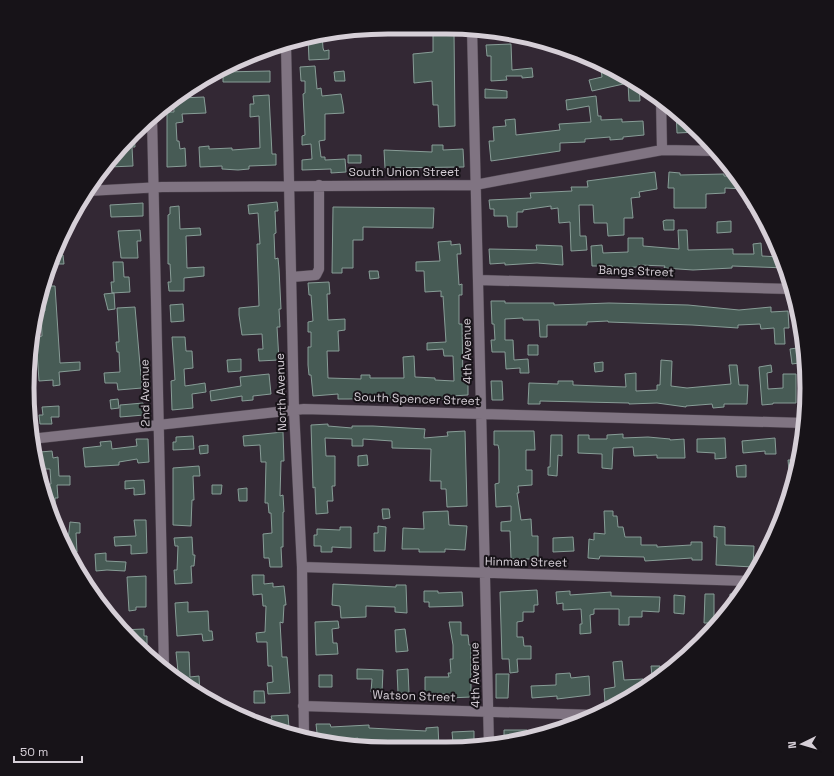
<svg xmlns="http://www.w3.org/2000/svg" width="834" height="776" font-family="'Space Grotesk',sans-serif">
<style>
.building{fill:#475b55;stroke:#889d97}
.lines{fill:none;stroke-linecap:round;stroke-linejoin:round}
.minor-casing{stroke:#4f4650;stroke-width:11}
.minor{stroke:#807482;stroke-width:10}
.labels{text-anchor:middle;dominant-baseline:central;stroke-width:4;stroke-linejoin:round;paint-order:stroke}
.street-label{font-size:12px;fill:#d6cfd7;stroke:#171318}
.rim{fill:none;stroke:#d6cfd7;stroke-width:5}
</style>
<rect width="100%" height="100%" fill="#332834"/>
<path class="building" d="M454 32 455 126 439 127 438 105H433L432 81 414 83 413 54 433 52V33Z
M317 34H322L323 48 324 51 329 50V59L309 60 308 37Z
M511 44 512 70 532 68 533 77 522 78V76H506L507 80 491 81V56H487L486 45Z
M600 62 639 85 640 101H629L628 83 592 91 589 80 602 77Z
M315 66 317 89 321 88 322 96 341 94 343 105 344 113 325 114V140L319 141 321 157H325V160L345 159 346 172 331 173V169L302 170V160L312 159 311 144 302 145V136L305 135 303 94 305 93V81H301L300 67Z
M270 71V82H223V72Z
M344 71 345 81H335L334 72Z
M485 89 507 91V98H485Z
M181 94V98L204 97 206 113 182 114 183 122 176 123 177 141H179L180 149 185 148 186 166 167 167V112H174L173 98Z
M269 95 272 154H276V165L249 166V169L238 170 222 169V166L200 167 199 147 209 146V149L232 148V150L260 148 259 116 250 117V104H254L253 96Z
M596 96 598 116H601V120L622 119V122L643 121 644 135 623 137V139L610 140V137L585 139V142L560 143V151L491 161 489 141H494L493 127 506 126 505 120 515 119 516 135 560 130 559 124 591 122 589 106 567 110 566 100Z
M676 111 687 122 698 132 677 133Z
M134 133 135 147H132L133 166 109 167V161L116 150Z
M432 145H443V150L463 149 464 167 385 168 384 150 432 152Z
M348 155H361V163H348Z
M655 172 657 189 639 192 640 197 631 198 633 218H624V235L608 236 607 223H594L593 205H579L580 236H586L587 250 571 251 570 222 559 223 558 208 551 209V206L523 210V212H517V227H508L507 216H494V209H490L489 200 531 198 530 193 572 191 571 187H588L587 181Z
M669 172 680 173V175L724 174V176H736L745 189 725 188V193L706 194V208H674V188H668Z
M749 194 759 207V208H748Z
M277 202 278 211H275L276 233 274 234 275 259 278 258 279 269 281 309H279L280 327H277L279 360 259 361 258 349H263L262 334 242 335 239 315V308L259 306 257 244H260L258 213 249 214 248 205Z
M143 203V216L111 217 110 205Z
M179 206 180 229 200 228 201 235 186 236 187 268 204 267V276L184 278V291H169L168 282H171L170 264H168V215L170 214V207Z
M333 207 434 208 433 228 363 227V240H353V268H342V273H332Z
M666 220H674V230H664L663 221Z
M731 221V232L717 233V222Z
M140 230 141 241H137L138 258H121L118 231Z
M678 230H687L688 250 733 249V254H754L753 244 761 243 762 256 781 257 786 268 732 266V268L693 270 664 268 665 266 639 265V267L612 268V266H592L591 246 602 245 603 253 628 252V238H643V246L679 249Z
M451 241V245L460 244 461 254H457L459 285 462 284V295H459V324H462L463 382H468V395L452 396V401L423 397 349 399H338V394L313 396 311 375H309L308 365V347H311V332H308V322L313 321 311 295H309L308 283 329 282 330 294H327L328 320 345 319V330L338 331 339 351H327L328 378 361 379V375H370V378H404L403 357 414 356 415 377 435 378V380L454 381 453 356H444L443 349 427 350V343L446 342 443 296 441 297V291L425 292 424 271H416V262L440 261 438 242Z
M536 245 562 246 563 265 537 263 505 265V263L490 264 489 249 537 250Z
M56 255H63L64 264H52Z
M113 262H123L124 277H129L130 292 112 293 111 282H114Z
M50 268 51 286H55L60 363 80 362V370L59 372 60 385 53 386V380L39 381 36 337 42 336 41 312 45 311 44 284Z
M369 271H378L379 278 370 279Z
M114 293 115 309 108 310 104 294Z
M491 301H505V303H554V305L609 303 688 305 739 310 771 307V312L788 311 789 328H784L785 344H775L774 328 761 329 760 324 738 325V328L692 325 608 322V321L587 322V325H547V337H540L539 320H523V318L505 319V340H513L514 360 528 359 529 373H520V368L506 369 505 352H492L491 340H495L494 324H492Z
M183 304 184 321 171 322 170 305Z
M135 307 142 388 118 390 117 383H105L104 373 120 372 119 352H117L116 342H119L117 308Z
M172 337H185L186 351H192L193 368 184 369 185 386 205 383 206 392 192 394 193 408 172 410 171 381 175 380Z
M528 345H538V355H528Z
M797 348 799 363 792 364 790 349Z
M241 359V371L228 372 227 360Z
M661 360 672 361 671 386 687 388 731 384 729 365H737L739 385H748L747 404H724V407L713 408 712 404 686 406V407L657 403 629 404V403L540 401V404H528L529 383 558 384V381H573V385L626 387 625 374 636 373V391L657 390V385H660Z
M603 362V371L595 372 594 363Z
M771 365 772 372 767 373 768 389 783 388V374H796V403H773V404L762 405 759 367Z
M269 374 271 394 253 396V400L242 401V396L211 401 210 391 241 386 240 377Z
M491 381H502L503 400H492Z
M118 399 119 408 111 409 110 400Z
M143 403 144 415 120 417V405Z
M59 406V417H51L52 424H40L39 415H43L42 407Z
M328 424V426L352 428V426H373L425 429 424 438 448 436 447 432 465 431 467 506 447 507 446 489H441V481H430L431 449 392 448V441L363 439V446H352V439L325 438 326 456H335V486H332L333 501H327L328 513 316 514 315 487 313 488 311 425Z
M494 431H534L535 450H526V470H532V485L518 486 519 493H517L521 520 531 519 532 536H538V559H511L510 531H501V522L511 521V506L496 507 495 484 499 483V450L498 445H494Z
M283 432 284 461H281L280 496 283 495 284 512H283V547H281L282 567H270L269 558H264L263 534 272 533 271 513H269L268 503H265L266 462H261L260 445 244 446 243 436Z
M623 434V438L648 437 670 439V440L684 439 685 458H657V455L634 456 633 447 613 448 612 469 602 468V454L578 453V435H589V439H607V435Z
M551 435H562V456L558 455 557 476 548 475V467H550Z
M193 436 194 449 173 450V442H176V437Z
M725 438 726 458 715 459V453L697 452V439Z
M775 438 776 454H765V451L743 453 742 441Z
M136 439H148L149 462 138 463 137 459 119 462V465L85 467 83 448 101 446 100 442 111 441 112 449 137 446Z
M208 445V453L200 454 199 446Z
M52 451 53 458 58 457 59 476H70V485H57L58 498H55L56 527 46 504 43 489H45V485L51 484 50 469H44L43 462H41L40 452Z
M367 455 368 465 358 466V456Z
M788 460H798L795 481 791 492Z
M746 465V477H737L736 466Z
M199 466 200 476H193L194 500H192L191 526 173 525V468Z
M144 480 145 494 134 495V488L125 489V481Z
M212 485H222L221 494H212Z
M247 488V501H239L238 489Z
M382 509H389L390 518 383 519Z
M448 511 449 525 467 526 465 550 445 549V552H419V549H402L403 528 424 529 423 512Z
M604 511H613V516H617L618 527H623L625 537H641V545H657V547L691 545V542H702V560H692V558L645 561 644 557 600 556 599 559 588 558 589 539 594 540V533L605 534Z
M134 520H146L147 553 131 554V545L115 546 114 537 136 536Z
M70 522 80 523V533H76L77 552H68L67 550Z
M378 526 386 527 385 551H374V533H378Z
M714 526 725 527V545L754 546 753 567 716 565 717 537H714Z
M340 527H351V548L332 547V552H321V546H314V535H317V529L340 530Z
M192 537 193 555H195L194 566H191L192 583 175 584 174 570H177L178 546H175L174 538Z
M573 537 574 551 553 552V538Z
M106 553V561L126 562 125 571 107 570 96 571 95 554Z
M252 575H264V584L273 583V587L284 586 286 605H284L283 623 280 622 282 657H287L290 693 268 694 267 683 273 682 272 666H268L267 642H257L256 633 265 632 266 606H263L262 594 253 595Z
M146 576V607H136V610L129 611 127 577Z
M333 584 396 587V585H406L407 613 395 612V607L366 606V617L341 618 340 606 332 605Z
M537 590 538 605H534V612H523V621L517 622V637H523L524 646H531V659H517L518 672 510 673 509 659H502L500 592Z
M424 591H438V593L462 592 463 606 429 607V602H424Z
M570 591V595L611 592V596L660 597 659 612 642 611V617H629V625H619V609H594V614L590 615 591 633 580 634V624H582L581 609 563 610V603L557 604 556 592Z
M705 594H714V623H704Z
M730 594H741L730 611Z
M674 595 685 596 684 614 674 613Z
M188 602V612L208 611 209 631H212L213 640 203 641 202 634 177 636 175 603Z
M338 621 339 628 332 629 333 643H337L338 654 316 655 315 622Z
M449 622H461V635H468L469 645H471V697L448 698V694H425V677H449L448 673H451L450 659H453V645Z
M144 629V636H147V644H137L121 630Z
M405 629 408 651 396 652 395 630Z
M176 652H189L190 677 199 676 200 695 179 681Z
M622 661 624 680 643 679V689L627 700 605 703 604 689 615 687 613 662Z
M651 666H660V675L652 676Z
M357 669 383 670 382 693 371 692 372 679H357Z
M408 669 409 693H398L397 670Z
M570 673 571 678 589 676 590 695 557 699V696L532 698 531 686 556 685V674Z
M496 674H509L508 698H496Z
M319 675H332V687H319Z
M254 691H264L265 703H254Z
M288 715 289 728H272L250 722 272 719 271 716Z
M316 724H330L331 727 369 725V728L426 731V728L438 727 439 747 390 743V747L358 746V738L331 740V743L318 742Z
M504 730H527V738L504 742Z
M474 731V742L453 743 452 732Z"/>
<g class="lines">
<defs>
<path id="minor" d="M472 28 489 746
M286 45 294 410 302 567 304 738
M661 98 662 150
M152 117 164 668
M87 191 162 187 475 185 662 150 718 151
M292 277 316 275 319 269V185
M479 280 792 289
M31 439 304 409 804 423
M302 567 749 581
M303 706 595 715"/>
</defs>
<use href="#minor" class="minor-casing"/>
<use href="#minor" class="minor"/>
</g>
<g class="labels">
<g class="street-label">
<text x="404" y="172">South Union Street</text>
<text transform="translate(636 271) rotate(2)">Bangs Street</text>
<text transform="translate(467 351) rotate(-91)">4th Avenue</text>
<text transform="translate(281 392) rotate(-92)">North Avenue</text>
<text transform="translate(145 393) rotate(-91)">2nd Avenue</text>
<text transform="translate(417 399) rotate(2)">South Spencer Street</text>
<text transform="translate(526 562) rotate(1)">Hinman Street</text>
<text transform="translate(475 675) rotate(-91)">4th Avenue</text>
<text transform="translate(414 696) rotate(2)">Watson Street</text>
</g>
</g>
<path d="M0 0H834V776H0ZM388 34H446A354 354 0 0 1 800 388V388A354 354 0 0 1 446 742H388A354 354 0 0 1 34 388V388A354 354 0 0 1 388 34Z" fill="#171318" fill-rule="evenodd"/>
<path class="rim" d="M388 34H446A354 354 0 0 1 800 388V388A354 354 0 0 1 446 742H388A354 354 0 0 1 34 388V388A354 354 0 0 1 388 34Z"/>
<g transform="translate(802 744) rotate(265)" stroke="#171318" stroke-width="3" paint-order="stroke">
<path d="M0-3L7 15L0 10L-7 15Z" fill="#d6cfd7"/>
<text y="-6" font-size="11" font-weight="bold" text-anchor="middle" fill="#d6cfd7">N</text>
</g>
<path d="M14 756v6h68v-6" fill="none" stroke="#d6cfd7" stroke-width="2"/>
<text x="20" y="756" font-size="12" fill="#d6cfd7" stroke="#171318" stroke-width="3" paint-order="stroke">50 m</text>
</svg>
